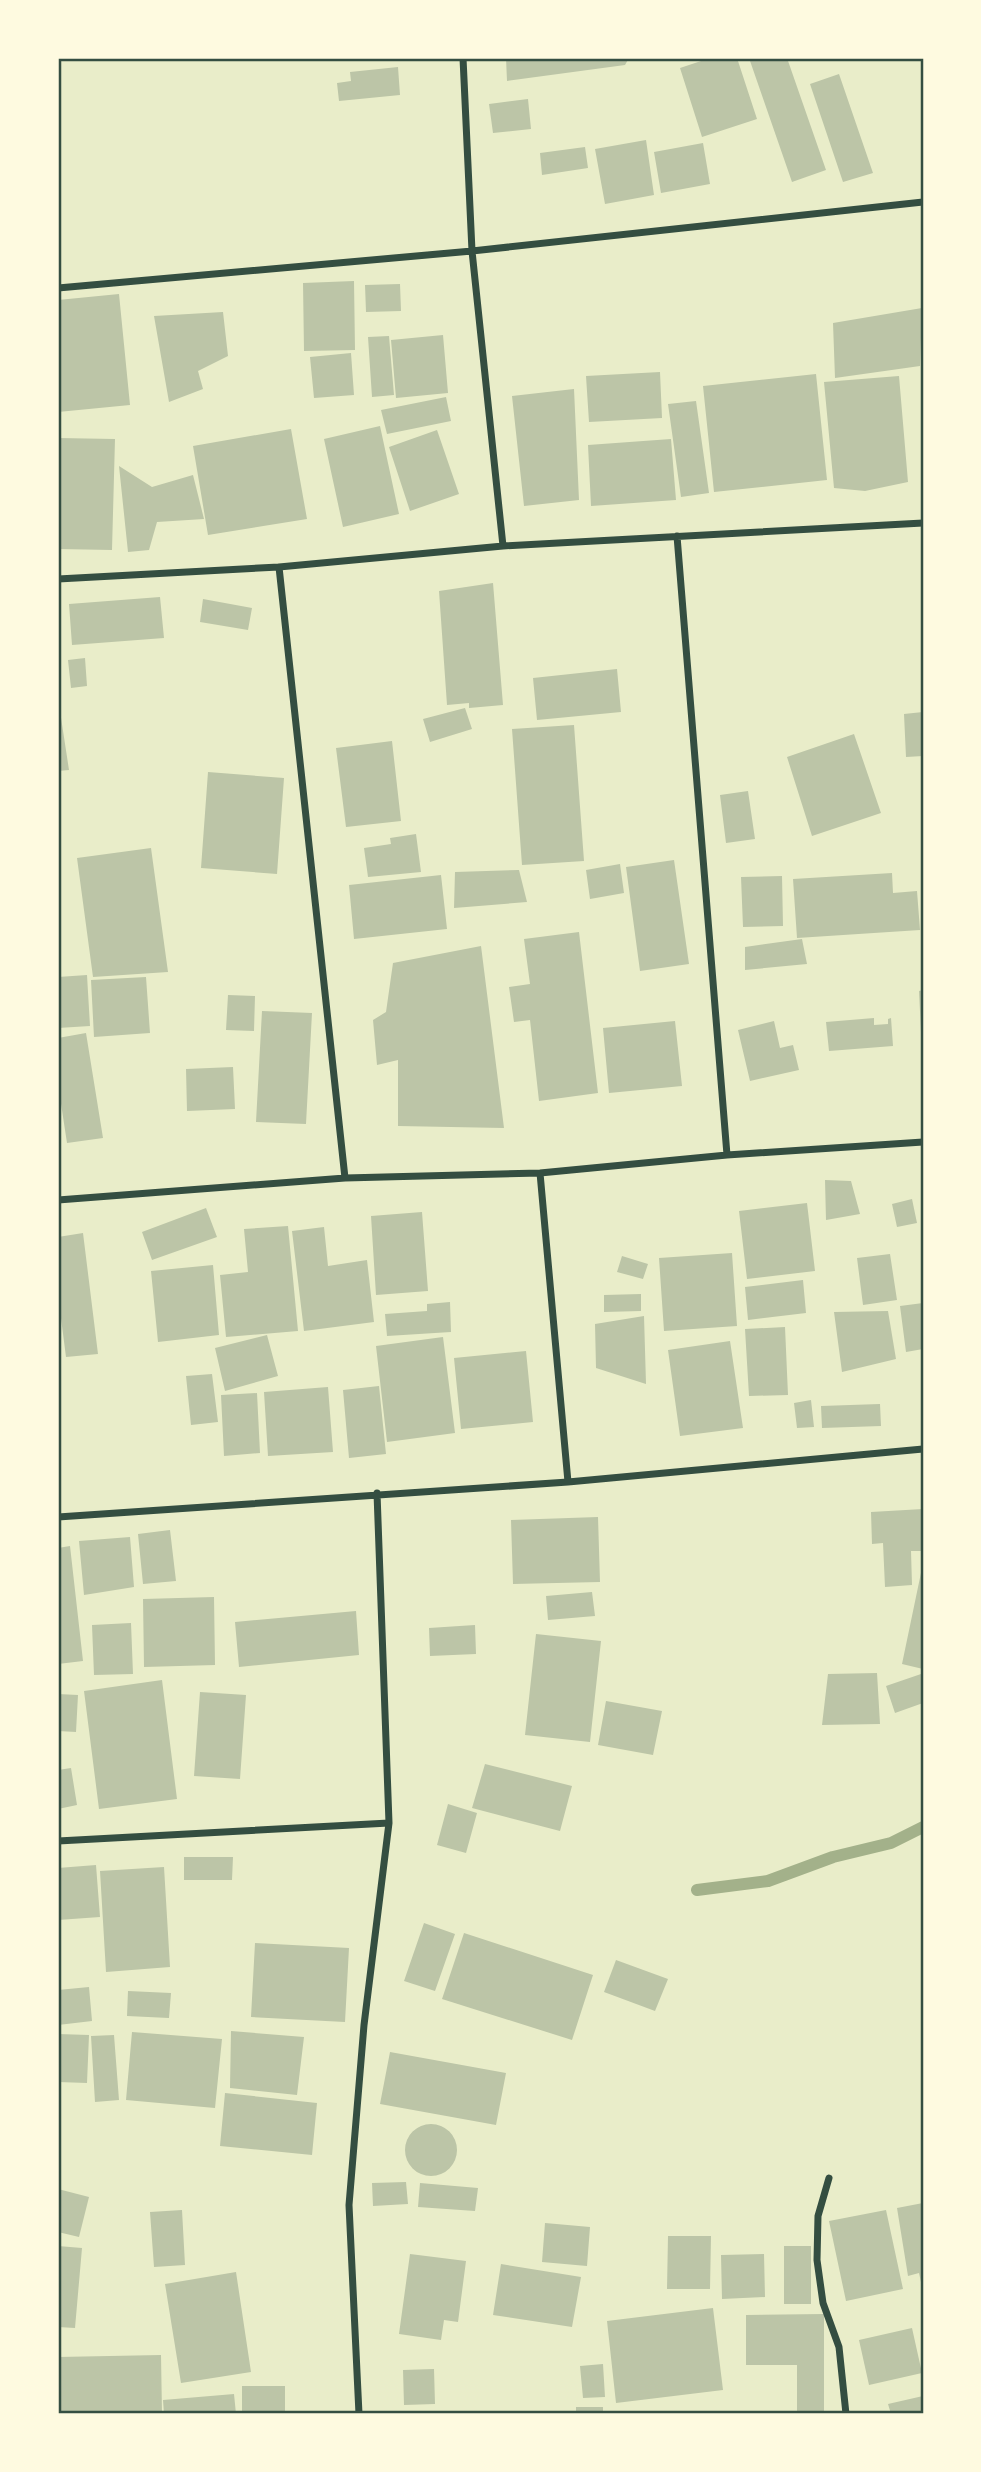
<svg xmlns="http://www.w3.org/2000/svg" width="981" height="2472" font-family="'Open Sans',sans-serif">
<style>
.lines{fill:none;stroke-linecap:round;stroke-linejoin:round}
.stream{stroke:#a3b18a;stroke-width:12}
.building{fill:#bcc5a7}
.minor{stroke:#344e41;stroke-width:7}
.neatline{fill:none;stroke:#344e41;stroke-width:2.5}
</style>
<rect width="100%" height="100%" fill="#e9edc9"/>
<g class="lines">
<path class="stream" d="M697 1890 768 1881 833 1857 891 1843 923 1827"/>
</g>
<path class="building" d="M506 58H629L625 65 507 81Z
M710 58H737L757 119 702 137 680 68Z
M749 58H787L826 170 792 182Z
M398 67 400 95 339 101 337 83 351 81 350 72Z
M839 74 873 173 843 182 810 84Z
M528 99 531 129 493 133 489 104Z
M646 140 654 195 605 204 595 149Z
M703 143 710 184 661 193 654 152Z
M585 147 588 168 542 175 540 153Z
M354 281 355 350 304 351 303 283Z
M400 284 401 311 366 312 365 285Z
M119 294 130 405 58 412V300Z
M922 308 920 366 835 378 833 323Z
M223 312 228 356 198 371 203 389 169 402 154 316Z
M443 335 448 393 396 398 391 340Z
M389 336 394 395 372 397 368 337Z
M351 353 354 395 314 398 310 357Z
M660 372 662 418 589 422 586 376Z
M816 374 827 480 714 492 703 386Z
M899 376 908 482 865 491 834 488 824 382Z
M574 389 579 500 524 506 512 396Z
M446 397 451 421 387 434 381 410Z
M696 401 709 493 681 497 668 404Z
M380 426 399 514 343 527 324 439Z
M291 429 307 519 208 535 193 446Z
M437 430 459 494 410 511 389 447Z
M58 438 115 439 112 550 58 549Z
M671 439 676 500 591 506 588 445Z
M119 466 152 487 193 475 204 519 157 522 149 550 128 552Z
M493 583 503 705 469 708V703L447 705 439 591Z
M160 597 164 638 72 645 69 604Z
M203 599 252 608 248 630 200 622Z
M85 658 87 686 71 688 68 660Z
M617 669 621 712 537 720 533 678Z
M58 698 69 770 58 771Z
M465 708 472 729 430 742 423 719Z
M923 712V756L906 757 904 714Z
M574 725 584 861 522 865 512 729Z
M854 734 881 813 812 836 787 757Z
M392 741 401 821 346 827 336 748Z
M208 772 284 778 277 874 201 868Z
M748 791 755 839 726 843 720 795Z
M416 834 421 872 368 877 364 848 391 844 390 838Z
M151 848 168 972 93 977 77 858Z
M674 860 689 964 640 971 626 867Z
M620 864 624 893 590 899 586 870Z
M519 870 527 902 454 908 455 872Z
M892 873 893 893 917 891 920 930 797 938 793 879Z
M441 875 447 929 354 939 349 885Z
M782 876 783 926 743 927 741 877Z
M579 932 598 1093 539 1101 530 1020 514 1022 509 987 530 984 524 939Z
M802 939 807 964 745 970V947Z
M481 946 504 1128 398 1126V1060L377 1065 373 1020 386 1012 393 963Z
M87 975 90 1026 58 1028V977Z
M146 977 150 1033 94 1037 91 980Z
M923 990V1032H921L919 991Z
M228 995 255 996 254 1031 226 1030Z
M262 1011 312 1013 306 1124 256 1122Z
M874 1018V1025L888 1024V1019L891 1018 893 1046 829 1051 826 1022Z
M675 1021 682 1086 609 1093 603 1028Z
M774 1021 780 1048 793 1045 799 1070 750 1081 738 1030Z
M86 1033 103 1138 67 1143 58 1084V1038Z
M233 1067 235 1109 187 1111 186 1069Z
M825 1180 851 1181 860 1214 826 1220Z
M912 1199 917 1223 897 1227 892 1204Z
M807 1203 815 1271 747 1279 739 1211Z
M206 1208 217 1237 152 1260 142 1232Z
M422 1212 428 1291 376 1295 371 1216Z
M288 1226 298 1331 226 1337 220 1275 248 1272 244 1229Z
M324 1227 328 1266 367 1260 374 1322 304 1331 292 1231Z
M83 1233 98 1354 66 1357 58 1295V1237Z
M732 1253 737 1326 664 1331 659 1258Z
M890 1254 897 1300 863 1305 857 1258Z
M622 1256 648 1264 643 1279 617 1272Z
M213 1265 219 1335 158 1342 151 1271Z
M803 1280 806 1313 748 1320 745 1287Z
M641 1294V1311L604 1312V1295Z
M450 1302 451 1332 387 1336 385 1314 427 1311V1304Z
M923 1303V1349L906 1352 900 1306Z
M888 1311 896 1359 842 1372 834 1312Z
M644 1316 646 1384 596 1368 595 1324Z
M785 1327 788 1395 749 1396 745 1329Z
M267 1335 278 1376 225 1391 215 1348Z
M443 1337 455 1433 387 1442 376 1346Z
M730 1341 743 1428 680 1436 668 1350Z
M526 1351 533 1422 461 1429 454 1358Z
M212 1374 218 1422 191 1425 186 1376Z
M379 1386 386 1454 349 1458 343 1390Z
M328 1387 333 1452 268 1456 264 1392Z
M257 1393 260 1453 224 1456 221 1395Z
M811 1400 814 1427 797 1428 794 1403Z
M880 1404 881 1426 822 1428 821 1406Z
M923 1509V1551H911L912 1585 885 1587 883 1543 872 1544 871 1512Z
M598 1517 600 1582 513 1584 511 1520Z
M170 1530 176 1581 143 1584 138 1534Z
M130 1537 134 1587 84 1595 79 1541Z
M70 1546 83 1661 58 1664V1548Z
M922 1568H923V1669L902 1664Z
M592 1592 595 1616 548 1620 546 1596Z
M214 1597 215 1665 144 1667 143 1599Z
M356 1611 359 1655 239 1667 235 1622Z
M131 1623 133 1674 94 1675 92 1625Z
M475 1625 476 1654 430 1656 429 1628Z
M536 1634 601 1641 590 1742 525 1735Z
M877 1673 880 1724 822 1725 828 1674Z
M921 1674 923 1703 895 1713 886 1686Z
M162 1680 177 1799 99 1809 84 1691Z
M200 1692 246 1695 240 1779 194 1776Z
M58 1694 78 1695 76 1732 58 1731Z
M606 1701 662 1711 653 1755 598 1745Z
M485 1764 572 1786 560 1831 472 1808Z
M71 1768 77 1805 58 1809V1770Z
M448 1804 477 1813 466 1853 437 1845Z
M184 1857H233L232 1880H184Z
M96 1865 100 1917 58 1920V1868Z
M164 1867 170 1967 106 1972 100 1871Z
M424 1923 455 1934 435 1991 404 1981Z
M464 1933 593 1975 572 2040 442 1999Z
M255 1943 349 1948 345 2022 251 2017Z
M616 1960 668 1979 655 2011 604 1992Z
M89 1987 92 2021 58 2025V1990Z
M128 1991 171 1993 169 2018 127 2016Z
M231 2031 304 2037 297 2095 230 2088Z
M132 2032 222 2039 215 2108 126 2100Z
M58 2034 89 2035 87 2083 58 2082Z
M114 2035 119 2100 95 2102 91 2036Z
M390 2052 506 2073 496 2125 380 2104Z
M225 2093 317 2103 312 2155 220 2146Z
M405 2150a26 26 0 1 1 52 0a26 26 0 1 1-52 0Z
M406 2182 408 2204 373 2206 372 2183Z
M420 2183 478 2188 475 2211 418 2207Z
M58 2189 89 2197 79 2237 58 2232Z
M923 2203V2287H922L919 2273 908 2276 897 2208Z
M182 2210 185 2265 154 2267 150 2212Z
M886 2210 903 2289 846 2301 829 2221Z
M545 2223 590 2227 587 2266 542 2262Z
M668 2236H711L710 2289H667Z
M58 2246 82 2248 75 2328 58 2327Z
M784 2246H811V2304H784Z
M410 2254 466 2261 458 2322 444 2320 441 2340 399 2334Z
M764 2254 765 2297 722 2299 721 2255Z
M501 2264 581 2277 572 2327 493 2315Z
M236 2272 251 2372 181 2383 165 2284Z
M713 2308 723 2390 616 2403 607 2321Z
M824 2314V2412H797V2365H746V2315Z
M912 2328 922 2373 869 2385 859 2340Z
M161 2355 162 2414H58V2357Z
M603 2364 605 2397 583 2398 580 2366Z
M434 2369 435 2404 404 2405 403 2370Z
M242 2386H285V2414H242Z
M234 2394 236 2414H164L163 2400Z
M923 2396V2414H891L888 2404Z
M576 2407H603V2414H576Z"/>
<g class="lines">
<path class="minor" d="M463 58 472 251 503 546
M58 288 472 251 923 202
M677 536 727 1155
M279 567 345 1178
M58 579 279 567 503 546 923 523
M540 1173 568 1482
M58 1200 345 1178 540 1173 727 1155 923 1142
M58 1517 568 1482 923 1449
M58 1841 389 1823
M829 2178 818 2216 817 2260 823 2303 839 2347 846 2414
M359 2414 349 2205 364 2025 389 1823 377 1493"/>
</g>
<rect width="981" height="2472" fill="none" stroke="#fefae0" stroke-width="119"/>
<rect x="60" y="60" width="862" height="2352" class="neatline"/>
</svg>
